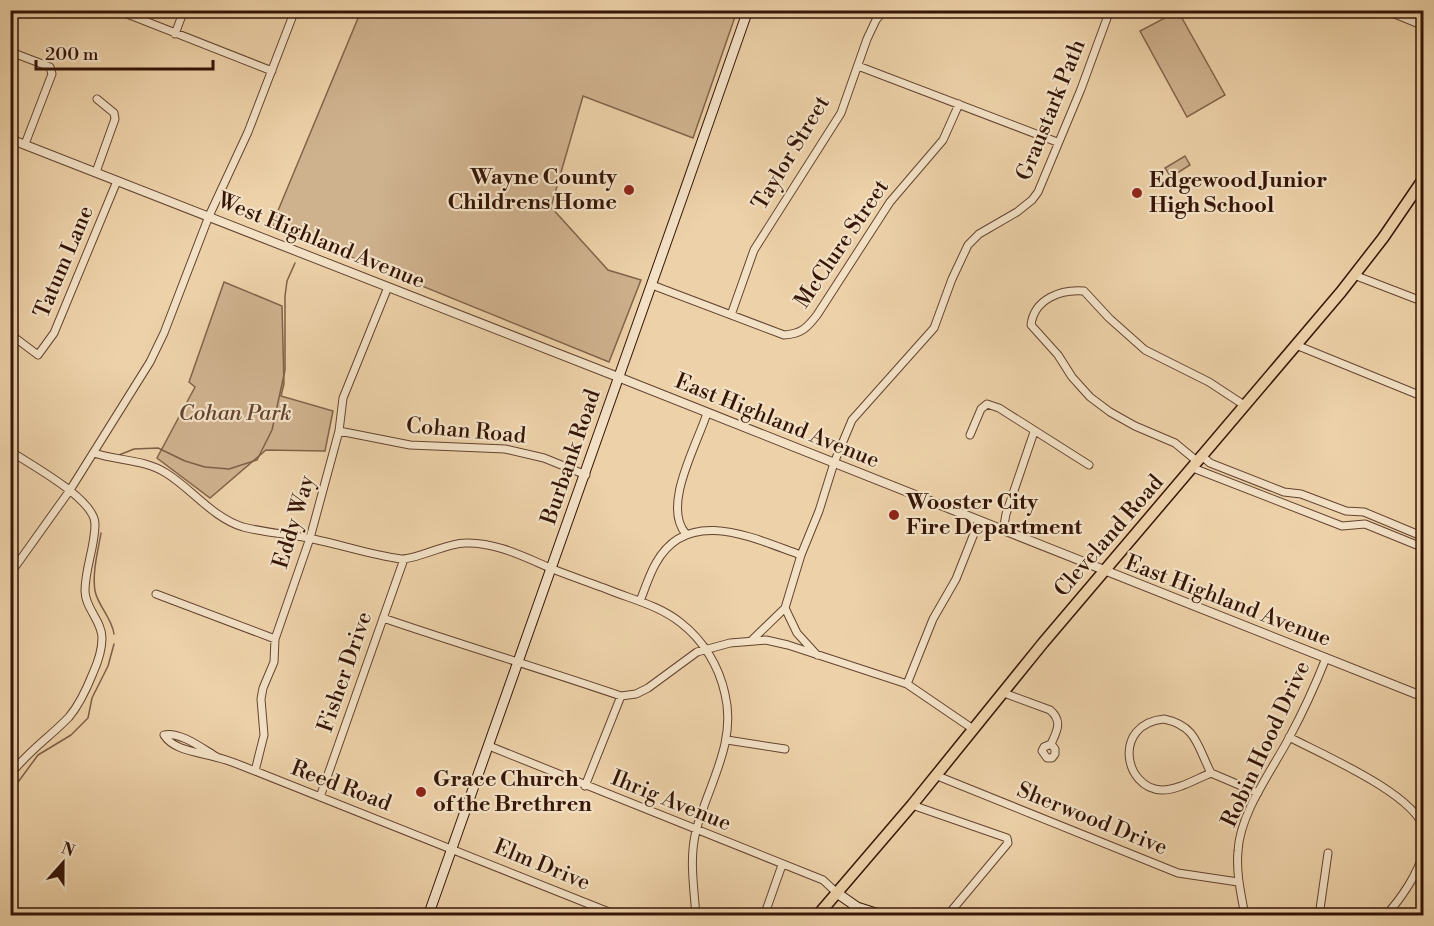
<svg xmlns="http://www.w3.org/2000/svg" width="1434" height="926" font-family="'Libre Bodoni',serif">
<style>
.green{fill:#ceb18d;stroke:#82634a;stroke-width:1.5}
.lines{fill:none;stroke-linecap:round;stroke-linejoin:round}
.stream{stroke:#7e5f47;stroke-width:1.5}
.minor-casing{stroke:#63442f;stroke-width:9}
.tertiary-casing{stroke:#63442f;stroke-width:10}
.secondary-casing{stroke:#351507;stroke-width:11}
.primary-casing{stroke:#351507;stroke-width:13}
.minor{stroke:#f3e1c6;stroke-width:7}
.tertiary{stroke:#f3e1c6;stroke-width:8}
.secondary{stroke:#f3e1c6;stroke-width:9}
.primary{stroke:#edd1a8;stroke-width:10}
.poi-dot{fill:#8f2418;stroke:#f3e1c6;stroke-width:2}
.labels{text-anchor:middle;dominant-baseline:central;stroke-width:4.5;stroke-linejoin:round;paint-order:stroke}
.street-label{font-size:22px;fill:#351507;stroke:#f3e1c6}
.poi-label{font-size:22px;font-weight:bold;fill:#351507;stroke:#f3e1c6;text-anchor:start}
.park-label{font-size:22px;font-style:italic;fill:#63442f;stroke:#f3e1c6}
</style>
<rect width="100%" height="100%" fill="#edd1a8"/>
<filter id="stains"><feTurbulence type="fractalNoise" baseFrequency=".00333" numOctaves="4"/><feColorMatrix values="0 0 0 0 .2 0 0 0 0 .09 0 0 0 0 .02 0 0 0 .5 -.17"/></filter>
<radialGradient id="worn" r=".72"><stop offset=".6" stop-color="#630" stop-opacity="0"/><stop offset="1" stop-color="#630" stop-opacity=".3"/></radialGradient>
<path class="green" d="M361 11H737L693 138 583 96 551 207 608 270 641 280 609 362 272 225Z
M1178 11 1225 95 1187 117 1140 31Z
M1185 156 1190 165 1171 177 1165 168Z
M224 282 282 306 284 384 281 396 333 411 325 451 266 450 210 498 157 458 195 387 189 382Z"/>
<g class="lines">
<path class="stream" d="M119 455 134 449 158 448 185 461 205 467 229 469 257 460 272 430 285 370V296L287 281 295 263
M101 533C98 551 92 573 95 591 98 606 112 618 114 634
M10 793 38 755 71 735 88 718 92 698 108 666 114 644"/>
<defs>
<path id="minor" d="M117 10 272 71
M1385 10 1424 26
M175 34 184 10
M11 52 50 67 52 74 25 144
M858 66 1057 142
M96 172 115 119 114 113 97 99
M10 210 12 208
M1354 275 1424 302
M652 285 784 335C801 334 807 328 817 315L890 202 943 140 959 104
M731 315 754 250 841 113 867 39 876 20 884 10
M10 334 38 355 54 333 117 181
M1296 345 1424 397
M339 431 410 445 505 449 544 458 586 475
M970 435 981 409 987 404 999 408 1089 465
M10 451C31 465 95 499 95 524 95 547 85 568 85 591 85 608 102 621 102 638 102 650 98 662 93 673 87 688 80 704 69 717 50 737 27 752 10 775
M94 453C117 461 144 459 166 473 192 489 213 518 243 527 266 533 290 534 313 539 342 545 372 555 401 559 415 560 447 543 465 543 497 542 526 558 555 570 571 576 587 582 604 588 630 599 659 605 681 623 703 640 719 666 725 694 737 743 708 785 696 831 689 858 694 888 696 916
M1202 456 1210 463 1284 492 1301 494 1346 511 1364 512 1424 537
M1198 462 1175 443 1135 426 1110 412 1090 397 1072 377 1058 355 1031 325C1034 299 1061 289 1084 291L1109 318 1145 350 1209 382 1244 405
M1193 468 1342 526 1365 524 1424 548
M1003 531 1006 514 1034 432
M686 534C661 506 698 443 707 413
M10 574 70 490 150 362 164 333 209 216 248 132 295 10
M156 594 275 639
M640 601C645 589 649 575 656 563 688 505 755 539 801 555
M383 618C462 645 542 669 621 696L636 694 648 688 697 652 730 643 766 640 788 645 907 684 973 729
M752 640 785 608
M817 655 797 633 785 608 801 555 819 511 834 463 852 420 934 328 952 279 968 245 979 234 1017 212 1032 200 1038 192 1081 89 1110 10
M907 684 933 619 956 579 979 521
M1004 693 1050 710C1063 721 1057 731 1051 744L1044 747 1042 751 1047 758H1052L1055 754V749L1051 744
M1164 719C1197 726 1197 746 1211 773 1196 779 1178 790 1162 790 1124 789 1112 724 1164 719Z
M1289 737C1321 754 1415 794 1424 829
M727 740 785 749
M489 746 823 880 837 893
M217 757C203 749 180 731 164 735 174 751 199 752 215 757 229 760 242 766 255 771L619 916
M255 771 264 735 261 699 263 688 274 662 275 639 310 538 339 431 343 398 388 287
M1211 773 1258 793
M935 775 1178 873 1238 882
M585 786 621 696
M320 797 404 559
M912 805 1007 838 1008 843 947 916
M764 916 782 865
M1245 916C1241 894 1236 873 1238 851 1240 813 1271 772 1289 738 1303 712 1315 686 1326 658
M1319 916 1328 853
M1385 916C1401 899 1418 874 1424 851"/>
<path id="tertiary" d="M10 139 618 377 1424 697"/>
<path id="secondary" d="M837 893 857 907 885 916
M428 916C537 614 642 312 748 10"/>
<path id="primary" d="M817 916 912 805 1043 643 1341 292 1383 238 1424 178"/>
</defs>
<use href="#minor" class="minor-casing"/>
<use href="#tertiary" class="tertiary-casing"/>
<use href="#secondary" class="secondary-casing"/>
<use href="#primary" class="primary-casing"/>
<use href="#minor" class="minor"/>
<use href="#tertiary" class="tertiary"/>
<use href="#secondary" class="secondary"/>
<use href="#primary" class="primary"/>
</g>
<g class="poi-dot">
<circle cx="629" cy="190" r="6"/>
<circle cx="1137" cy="193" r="6"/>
<circle cx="894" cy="515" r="6"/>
<circle cx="421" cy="792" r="6"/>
</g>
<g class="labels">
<g class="street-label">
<text transform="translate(1051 110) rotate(-68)">Graustark Path</text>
<text transform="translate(791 153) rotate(-59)">Taylor Street</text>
<text transform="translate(321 241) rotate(22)">West Highland Avenue</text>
<text transform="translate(842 244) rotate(-56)">McClure Street</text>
<text transform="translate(64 262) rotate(-67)">Tatum Lane</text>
<text transform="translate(777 421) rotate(22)">East Highland Avenue</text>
<text transform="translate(466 431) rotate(5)">Cohan Road</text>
<text transform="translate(571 457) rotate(-71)">Burbank Road</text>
<text transform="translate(294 522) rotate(-73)">Eddy Way</text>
<text transform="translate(1109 536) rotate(-49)">Cleveland Road</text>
<text transform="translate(1228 601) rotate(21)">East Highland Avenue</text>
<text transform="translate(345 672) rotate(-71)">Fisher Drive</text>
<text transform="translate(1266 744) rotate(-65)">Robin Hood Drive</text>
<text transform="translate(341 786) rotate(21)">Reed Road</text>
<text transform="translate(671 801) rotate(22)">Ihrig Avenue</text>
<text transform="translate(1092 819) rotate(22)">Sherwood Drive</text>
<text transform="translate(542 865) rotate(22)">Elm Drive</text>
</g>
<g class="poi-label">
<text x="617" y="177" text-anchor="end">Wayne County<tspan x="617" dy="25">Childrens Home</tspan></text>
<text x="1149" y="180">Edgewood Junior<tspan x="1149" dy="25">High School</tspan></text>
<text x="906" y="502">Wooster City<tspan x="906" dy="25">Fire Department</tspan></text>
<text x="433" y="779">Grace Church<tspan x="433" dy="25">of the Brethren</tspan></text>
</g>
<g class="park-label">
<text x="235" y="413">Cohan Park</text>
</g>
</g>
<rect width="1434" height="926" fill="none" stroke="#edd1a8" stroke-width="36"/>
<rect x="12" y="12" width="1410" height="902" fill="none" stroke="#351507" stroke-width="3"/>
<rect x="18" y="18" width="1398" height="890" fill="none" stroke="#351507" stroke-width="1.5"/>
<g transform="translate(63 863) rotate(21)" stroke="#f3e1c6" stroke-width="4.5" paint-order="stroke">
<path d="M0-4.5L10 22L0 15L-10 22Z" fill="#351507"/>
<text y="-9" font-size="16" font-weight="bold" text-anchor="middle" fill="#351507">N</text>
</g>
<path d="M36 60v9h177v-9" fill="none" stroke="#351507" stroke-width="3"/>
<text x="45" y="60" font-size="18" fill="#351507" stroke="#f3e1c6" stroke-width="4.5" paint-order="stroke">200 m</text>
<rect width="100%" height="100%" filter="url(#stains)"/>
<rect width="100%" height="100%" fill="url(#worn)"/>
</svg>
